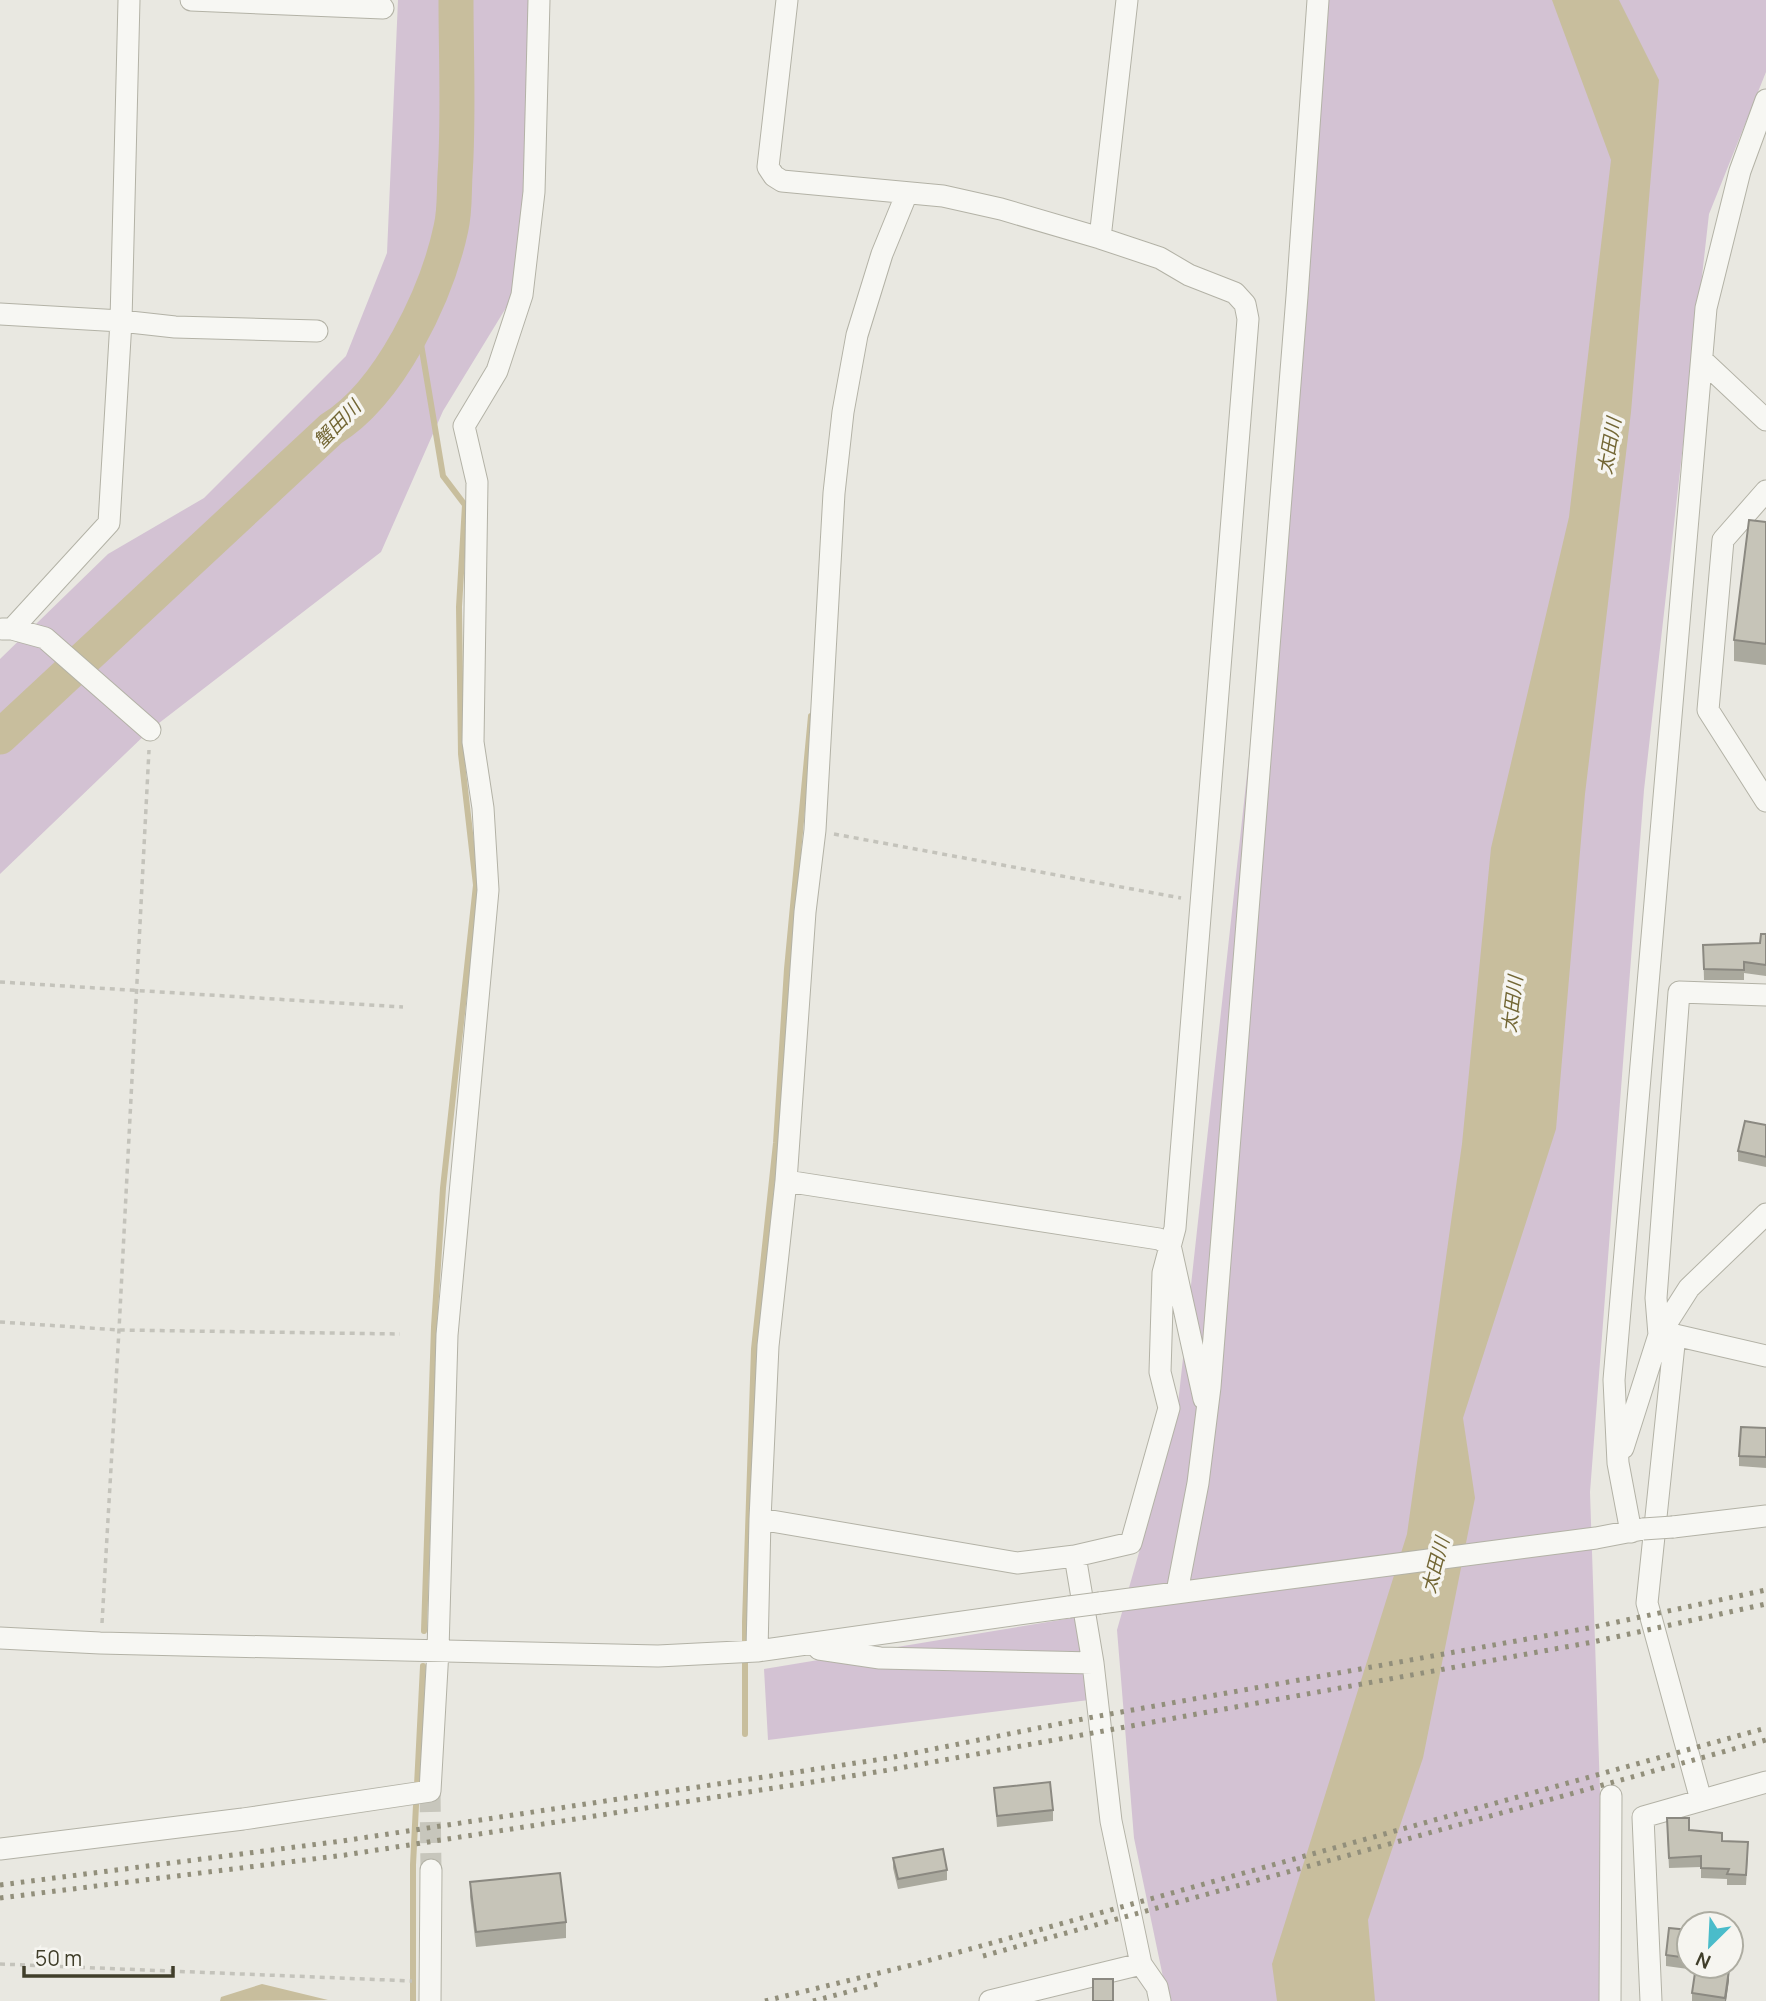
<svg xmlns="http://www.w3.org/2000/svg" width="1766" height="2001" font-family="Manrope,'Noto Sans JP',sans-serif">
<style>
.green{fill:#d3c2d3}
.water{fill:#c8be9d}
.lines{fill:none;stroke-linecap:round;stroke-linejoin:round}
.stream{stroke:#c8be9d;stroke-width:6}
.river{stroke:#c8be9d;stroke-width:35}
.minor-tunnel{stroke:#c7c6bc;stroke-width:21;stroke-dasharray:21 10;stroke-linecap:butt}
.minor-casing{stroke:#b3b2a6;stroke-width:23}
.path{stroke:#c4c3bb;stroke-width:3.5;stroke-dasharray:5 5;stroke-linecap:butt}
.minor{stroke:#f7f7f3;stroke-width:21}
.rail{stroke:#928f7b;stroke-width:5;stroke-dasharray:3.5 7;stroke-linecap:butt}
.minor-bridge-casing{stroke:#b3b2a6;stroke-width:23;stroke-linecap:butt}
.minor-bridge{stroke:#f7f7f3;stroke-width:21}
.wall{fill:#aaa99e}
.shaded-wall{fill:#8b8981}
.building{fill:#c6c4b8;stroke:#8b8981;stroke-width:2}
.labels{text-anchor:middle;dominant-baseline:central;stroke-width:7;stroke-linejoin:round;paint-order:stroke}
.water-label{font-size:19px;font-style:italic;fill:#736735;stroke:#f6f5f0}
</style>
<rect width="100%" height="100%" fill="#e9e8e1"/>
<path class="green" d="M398 0H531L527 155 512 298 443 411 381 552 150 730 0 874V659L108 554 204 498 346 356 387 253Z
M1326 0H1766V72L1709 214 1644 790 1590 1492 1607 2001H1168L1134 1838 1117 1630 1176 1422 1289 392Z
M1078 1617 1089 1700 768 1740 764 1669Z"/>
<path class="water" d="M1552 0H1619L1659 80 1631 412 1585 794 1556 1129 1463 1418 1475 1498 1423 1758 1368 1920 1375 2001H1277L1272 1964 1407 1534 1462 1144 1491 848 1569 517 1611 160Z
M262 1984 328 2000 220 2001 221 1997Z"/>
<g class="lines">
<path class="stream" d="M417 320 443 476 465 505 459 607 461 754 476 885 443 1188 434 1327 424 1631
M745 1734V1622L754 1349 776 1143 787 969 811 716
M413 2001V1865L423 1666"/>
<path class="river" d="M0 737 331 429C390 393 437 294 451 228 455 211 454 193 455 175 459 117 456 58 456 0"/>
<path class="minor-tunnel" d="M430 1791 431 1870"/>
<defs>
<path id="minor" d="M191 0 383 8
M787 0 768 167 774 176 782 181 943 196 1001 209 1100 238
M0 314 121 321 175 327 317 331
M1702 360 1766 420
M1766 491 1723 540 1708 710 1766 801
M2 629H12L45 638 150 730
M12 629 109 523 121 321 129 0
M1766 995 1679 992 1656 1298 1659 1335H1675L1766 1356
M786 1181 1159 1239 1170 1245 1204 1399
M1675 1335 1647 1603 1701 1800
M1623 1448 1659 1335 1689 1288 1766 1214
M760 1519 1017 1563 1075 1556 1131 1543 1169 1408 1160 1372 1163 1273 1175 1228 1248 319 1245 304 1235 293 1189 275 1160 258 1100 238 1127 0
M1673 1527 1766 1516
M1631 1532 1618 1463 1614 1380 1706 308 1740 171 1766 100
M1075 1556 1093 1663 1111 1821 1141 1964 1157 1987 1160 2001
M1177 1592 1198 1483 1210 1387 1297 296 1318 0
M1100 1603 1596 1538 1643 1529
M0 1638 100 1643 658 1656 757 1651 1069 1607
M819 1649 880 1658 1093 1663
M757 1651 760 1519 768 1346 786 1181 805 912 815 830 834 493 843 412 857 335 882 254 907 193
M0 1849 243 1819 430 1791 438 1650 447 1335 488 890 483 808 473 742 477 482 464 426 497 371 522 295 534 192 539 0
M430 2001 431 1870
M990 2001 1141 1964
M1610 2001 1611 1796
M1651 2001 1643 1817 1766 1782"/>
</defs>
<use href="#minor" class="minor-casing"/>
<path class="path" d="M834 834 1181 898
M0 982 403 1007
M0 1322 119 1330 400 1334
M102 1623 119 1330 149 750
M0 1964 412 1981"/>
<use href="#minor" class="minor"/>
<path class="rail" d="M0 1885 342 1841 889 1758 1088 1718 1594 1627 1766 1590
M0 1898 345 1855 889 1770 1593 1642 1766 1604
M983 1956 1766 1740
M765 2001 916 1964 1766 1728
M813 2001 882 1983"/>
<defs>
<path id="minor-bridge" d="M1643 1529 1673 1527
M1069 1607 1100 1603"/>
</defs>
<use href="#minor-bridge" class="minor-bridge-casing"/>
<use href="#minor-bridge" class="minor-bridge"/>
</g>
<path class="wall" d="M1766 522V665L1734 661V640Z
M1766 934V976L1744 973V980H1704L1703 945 1760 943Z
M1766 1125V1167L1738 1161V1151Z
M1766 1428V1468L1739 1466V1456Z
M994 1788 1053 1810V1821L997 1827Z
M1667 1829 1689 1830 1722 1841 1748 1853 1746 1885H1727V1879L1701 1878V1867L1669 1868Z
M893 1858 947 1870V1880L898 1889 893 1868Z
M470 1882 566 1922V1938L476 1947 470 1897Z
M1689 1930 1688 1969 1666 1966V1955Z
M1729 1980 1726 2001H1692V1993Z"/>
<path class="shaded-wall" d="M1729 1970V1980L1726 2001H1725Z"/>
<path class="building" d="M1749 520 1766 522V644L1734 640Z
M1761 934H1766V965L1744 962V970L1704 969 1703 945 1760 943Z
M1745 1121 1766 1125V1157L1738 1151Z
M1741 1427 1766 1428V1457L1739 1456Z
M1050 1782 1053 1810 997 1816 994 1788Z
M1667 1818H1689V1830L1722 1833V1841L1748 1842 1746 1875 1727 1874 1729 1869 1701 1868V1856L1669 1858Z
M943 1849 947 1870 898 1879 893 1858Z
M560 1873 566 1922 476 1932 470 1882Z
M1669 1928 1689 1930 1688 1958 1666 1955Z
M1696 1966H1706L1729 1970 1725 1998 1692 1993Z
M1093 1979H1113V2001H1093Z"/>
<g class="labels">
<g class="water-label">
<text transform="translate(337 424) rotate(-46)">蟹田川</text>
<text transform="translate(1609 446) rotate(-80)">太田川</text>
<text transform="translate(1512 1004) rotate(-83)">太田川</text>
<text transform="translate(1435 1565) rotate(-75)">太田川</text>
</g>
</g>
<g transform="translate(1710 1945) rotate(204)"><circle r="33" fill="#f6f5f0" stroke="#adaca1" stroke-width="2"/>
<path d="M0-5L12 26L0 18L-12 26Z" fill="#4abcca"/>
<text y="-10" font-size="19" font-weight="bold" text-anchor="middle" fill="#403e2a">N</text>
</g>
<path d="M24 1966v10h149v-10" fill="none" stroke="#403e2a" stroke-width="3.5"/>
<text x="35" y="1966" font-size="21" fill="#403e2a" stroke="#f6f5f0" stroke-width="5" paint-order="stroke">50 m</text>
</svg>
